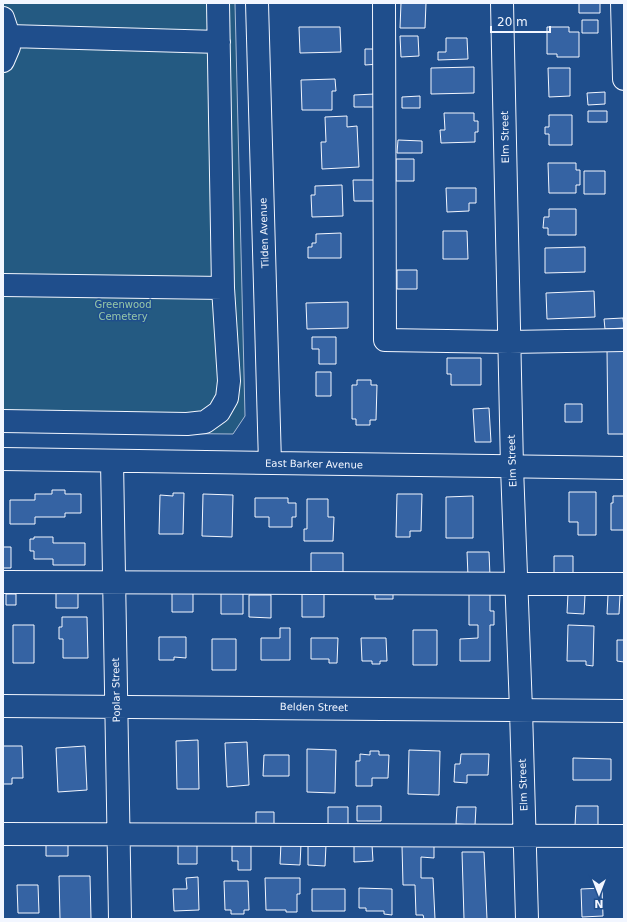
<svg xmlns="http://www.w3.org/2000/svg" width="627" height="922" font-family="'DejaVu Sans',sans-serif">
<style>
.green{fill:#245a82;stroke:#a8bbd7}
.building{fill:#3563a3;stroke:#f2f6ff}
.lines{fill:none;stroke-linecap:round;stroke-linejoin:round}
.minor-casing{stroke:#f2f6ff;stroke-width:24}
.minor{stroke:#1f4e8c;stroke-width:22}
.labels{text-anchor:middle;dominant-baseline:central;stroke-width:3;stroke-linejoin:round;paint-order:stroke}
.street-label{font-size:10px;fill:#f2f6ff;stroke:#1f4e8c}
.park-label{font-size:10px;fill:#97c8a6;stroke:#1f4e8c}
</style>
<rect width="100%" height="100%" fill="#1f4e8c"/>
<path class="green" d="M3 3H235L245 416 233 434 3 432Z"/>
<path class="building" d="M401 3H426L425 28H400Z
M579 3H600V13H579Z
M582 20H598V33H582Z
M299 27H340L341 52 300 53Z
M547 27H569V32H579V57H557V54H547Z
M400 36H418L419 56 401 57Z
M446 38H467L468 59 438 60V52H446Z
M365 49H380V64L365 65Z
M474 67V93L431 94V68Z
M548 68H570V96L549 97Z
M335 79 336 91H332V110H302L301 80Z
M605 92V104L588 105 587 93Z
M374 94 375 107H354V95Z
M420 96V108H402V97Z
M588 111H607V122H588Z
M444 113H474V121H478V132H475V142L441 143 440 130H445Z
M549 115H572V145H549V134H545V127H549Z
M347 116V127L357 126 359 167 322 169 321 142H326L325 117Z
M398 140 422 141V153H397Z
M396 159H414V181H396Z
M548 163H576V170H580V185H576V193H549Z
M584 171H605V194H584Z
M353 180H375L376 201H354Z
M342 185 343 216 312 217 311 195H315V186Z
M446 188H476V203H469V211L447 212Z
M549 209H576V235H548V228H543L544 217H549Z
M443 231H467L468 259H443Z
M341 233V258H308V247H312V243H316V234Z
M585 247V272L545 273V248Z
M397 270H417V289H397Z
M594 291 595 317 547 319 546 293Z
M348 302V328L307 329 306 303Z
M623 318 624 328 605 329 604 319Z
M312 337H336V364H319V349H312Z
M624 349V434H608L607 350Z
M447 358H481V385H451V374H447Z
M316 372H331V396H316Z
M357 380H371V385H377L376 420H370V425H356V419H352V385H357Z
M565 404H582V422H565Z
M489 408 491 442H475L473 409Z
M52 490H65V494H81V513H65V517H35V524H10V500H35V494H52Z
M569 492H596V535H578V522H569Z
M173 493H184L183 534H159L160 495 173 496Z
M203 494 233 495 232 537 202 536Z
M397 494H422L421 531H410V537H396Z
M473 496V538H446V497Z
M613 496H624V530H611V503H613Z
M255 498H288V503H296V517H292V527H269V517H255Z
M307 499H328V517H334L333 541H304V529H307Z
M34 537H53V543H85V565H53V559H34V551H30V539H34Z
M3 547H11V568H3Z
M467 552H489L490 576H468Z
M311 553H343V573L311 574Z
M554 556H573V576L554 577Z
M56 589H78V608H56Z
M193 590V612H172V591Z
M375 590H393V599H375Z
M243 591V614H221V592Z
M6 594H16V605H6Z
M302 594H324V617H302Z
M469 594H490V611H494V625H490V661H460V639L478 638V625H469Z
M568 594 585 595 584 614 567 613Z
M249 595H271V618L249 617Z
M608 595H620L619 614H607Z
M62 617H87L88 658H63V639H59V627H62Z
M13 625H34V663H13Z
M568 625 594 626 593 666 586 665V661H567Z
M280 628H290V660H261V638H280Z
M413 630H437V665H413Z
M159 637H186V658L174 657V660H159Z
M311 638H338L337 663H329V659H311Z
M361 638H386L387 661H380V664H372V661H362Z
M212 639H236V670H212Z
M617 640H624V662L617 661Z
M198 740 199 789H177L176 741Z
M247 742 249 785 227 787 225 743Z
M3 746H22L23 778H12V784H3Z
M85 746 87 790 58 792 56 748Z
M307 749 336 750 335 793 307 792Z
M409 750 440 751 439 795 408 794Z
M370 751H379V755H389L388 778H372V786H356V761H360V754L370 755Z
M461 754H489L488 775H467V783L454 782 455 764H460Z
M264 755H289V776H263Z
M573 758 611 759V780H573Z
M357 806H381V821H357Z
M576 806H598V826H575Z
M328 807H348V825H328Z
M457 807H476L475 825 456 824Z
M256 812H274V824H256Z
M46 840H68V856H46Z
M281 843 301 844 300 865 280 864Z
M178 845H197V864H178Z
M308 845H326L325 866 308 865Z
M372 845 373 861 354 862V846Z
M232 846H251V870H238V861H232Z
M402 846H434V858L421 857V878H433L435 919H424L423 915H416L415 885H403Z
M462 852H484L487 919H464Z
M59 876H90L91 919H60Z
M198 877 199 910 174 911 173 889H187L186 878Z
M265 878H300V894H297V912H286V910H266Z
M224 881H248L249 910H244V914H231V910H225Z
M17 885H38L39 913H18Z
M359 888 392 889V915L384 914V911H366V908H359Z
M602 888 603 916 582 917 581 889Z
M312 889H345V911H312Z"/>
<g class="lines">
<defs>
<path id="minor" d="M257 3 270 463
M384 3 385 340 509 342 624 340
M502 3 512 467 521 710 527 919
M622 3 624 79
M3 18 9 36 219 42
M3 61 9 47V36
M3 285 223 288
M3 421 187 424 205 422 219 412 227 398 229 381 223 288 218 3
M3 459 624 468
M112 461 120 919
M3 582 624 584
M3 706 624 711
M3 834 624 836"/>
</defs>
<use href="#minor" class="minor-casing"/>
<use href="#minor" class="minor"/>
</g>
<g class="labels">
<g class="street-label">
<text transform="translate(505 137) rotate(-91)">Elm Street</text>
<text transform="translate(264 233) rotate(-92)">Tilden Avenue</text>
<text transform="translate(512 461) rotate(-92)">Elm Street</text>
<text transform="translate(314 464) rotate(1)">East Barker Avenue</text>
<text transform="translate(116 690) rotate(-91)">Poplar Street</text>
<text transform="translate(314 707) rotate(1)">Belden Street</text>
<text transform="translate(523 785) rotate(-92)">Elm Street</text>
</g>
<g class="park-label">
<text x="123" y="304">Greenwood<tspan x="123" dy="12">Cemetery</tspan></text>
</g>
</g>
<rect width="627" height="922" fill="none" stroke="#f2f6ff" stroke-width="8"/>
<g transform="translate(599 894) rotate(180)" stroke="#1f4e8c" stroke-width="3" paint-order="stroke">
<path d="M0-3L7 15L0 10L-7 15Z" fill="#f2f6ff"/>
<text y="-6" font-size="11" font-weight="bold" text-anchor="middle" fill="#f2f6ff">N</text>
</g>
<path d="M491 26v6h59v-6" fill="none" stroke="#f2f6ff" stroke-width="2"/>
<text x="497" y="26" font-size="12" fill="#f2f6ff" stroke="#1f4e8c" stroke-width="3" paint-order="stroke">20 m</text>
</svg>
